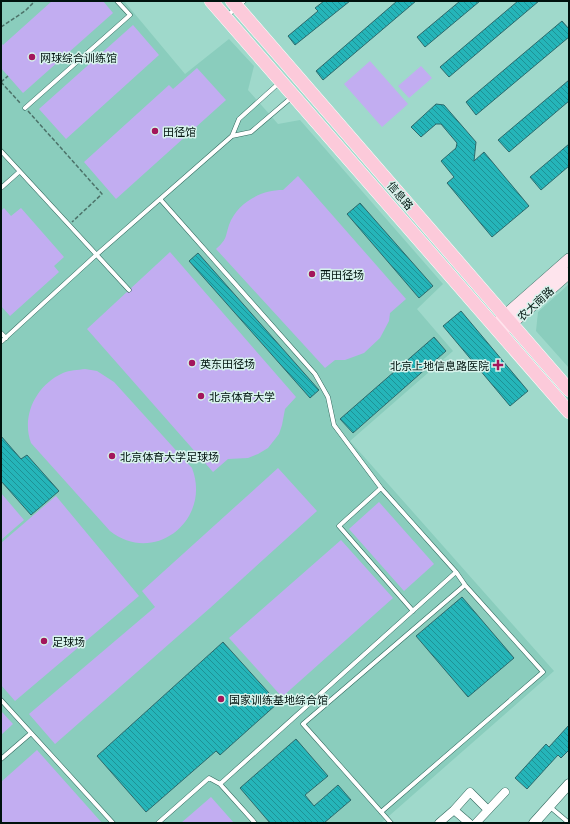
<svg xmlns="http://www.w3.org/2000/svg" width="570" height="824" font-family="Literata,'Noto Sans SC',serif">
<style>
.built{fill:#8acdbd}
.grass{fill:#c2adf1}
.building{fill:url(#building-back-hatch);stroke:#2d6a6c}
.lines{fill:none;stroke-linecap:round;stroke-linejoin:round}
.service-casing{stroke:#31685d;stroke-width:5}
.minor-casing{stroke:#31685d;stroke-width:9}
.tertiary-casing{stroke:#31685d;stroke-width:11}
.secondary-casing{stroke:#31685d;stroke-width:12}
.primary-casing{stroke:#fff;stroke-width:14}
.path{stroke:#4c7269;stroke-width:1.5;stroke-dasharray:4 2;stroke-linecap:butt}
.service{stroke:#fff;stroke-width:4}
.minor{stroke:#fff;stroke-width:8}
.tertiary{stroke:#fff;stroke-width:10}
.secondary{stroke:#fee4ed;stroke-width:11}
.primary{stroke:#fccada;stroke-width:13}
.poi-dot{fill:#a3165b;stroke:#d7f3ec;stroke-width:1.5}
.labels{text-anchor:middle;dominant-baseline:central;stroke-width:3;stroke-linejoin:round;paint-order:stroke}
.poi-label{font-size:11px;fill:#00120e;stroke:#d7f3ec;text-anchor:start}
.street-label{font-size:11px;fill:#00120e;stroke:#d7f3ec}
</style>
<defs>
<pattern id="building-back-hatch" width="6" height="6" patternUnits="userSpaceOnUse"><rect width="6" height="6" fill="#25b5b9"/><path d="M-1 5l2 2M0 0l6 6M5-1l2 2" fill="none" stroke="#1e9295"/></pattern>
</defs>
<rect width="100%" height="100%" fill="#9fd9cb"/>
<path class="built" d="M1 1H124L185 74 229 39 254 66 248 90 278 124 300 120 443 284 417 309 453 351 350 441 554 671 381 823H1Z
M569 284V368L536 331 538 312Z"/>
<path class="grass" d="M52 1H103L113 13 23 93 1 68V43L3 45Z
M133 25 159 55 66 139 39 109Z
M370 61 408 104 382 127 344 84Z
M421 66 432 78 409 98 398 86Z
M197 68 226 100 116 199 84 162 169 85 173 89Z
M298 176 406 299 390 313 389 321 380 338 364 353 345 360H335L325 368 216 249C227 239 225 238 229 225 237 203 260 190 283 190Z
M4 208 11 216 21 208 64 257 54 266 59 272 10 316 1 306V211Z
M170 252 296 397 285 409 282 425 279 434 268 448 258 454 248 458 228 459 213 472 87 329Z
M85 369 97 371 114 382 192 468C212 520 154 566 110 531L31 443C21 416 36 385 63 373 70 370 78 370 85 369Z
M278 468 317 511 210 608 55 744 29 714 155 607 142 591Z
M1 493 24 520 1 540Z
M56 496 139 596 15 701 1 685V543Z
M379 502 434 564 404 591 349 529Z
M341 540 393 598 282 697 229 638Z
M1 711 13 724 1 735Z
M37 750 102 823H1V782Z
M211 797 234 823H181Z"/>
<path class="building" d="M324 1H350L295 45 288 36 318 11 315 8Z
M397 1H416L323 80 316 71Z
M460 1H480L425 47 417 37Z
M518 1H539L449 77 440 67Z
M562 21 569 29V37L476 115 466 102Z
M569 80V101L509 152 498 140Z
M436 104 444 105 476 142 474 161 484 152 529 206 492 237 447 183 454 177 441 161 456 148 457 143 441 124H436L421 137 411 127Z
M569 144V166L541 190 530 177Z
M360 203 433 286 419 298 347 214Z
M198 253 319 390 310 398 189 261Z
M461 311 528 391 510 406 443 326Z
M434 337 446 351 353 433 340 419Z
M1 436 21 459 27 455 59 491 31 515 1 481Z
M462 597 514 658 468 697 416 636Z
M223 642 278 703 220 755 216 751 146 812 97 756Z
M569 725V750L561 758 558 755 527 789 515 778 546 744 549 747Z
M296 739 328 776 305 795 314 806 338 785 351 800 324 823H270L240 788Z"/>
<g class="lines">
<defs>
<path id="service" d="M227 16 244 1
M25 108 130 15 117 1
M232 136 251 132 292 97
M1 151 129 290
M1 188 19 172
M160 199 315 374 328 397 334 425 381 488
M1 333 6 338
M1 342 95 256 232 136 239 119 279 83
M413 611 339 526 381 488 456 572 465 585
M1 700 113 823
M1 759 30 734
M549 806 569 823
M381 812 543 672 465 585 303 724 391 823
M158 823 209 778 220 784
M255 823 220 784 456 572"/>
<path id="minor" d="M439 823 454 810
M469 823 454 810 470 792 488 810
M476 823 505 792"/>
<path id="tertiary" d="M534 823 569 784"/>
<path id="secondary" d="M494 325 569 259
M501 333 569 273"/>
<path id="primary" d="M211 1 569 412
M232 1 569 390"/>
</defs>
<use href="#service" class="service-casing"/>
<use href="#minor" class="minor-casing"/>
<use href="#tertiary" class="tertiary-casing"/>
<use href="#secondary" class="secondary-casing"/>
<use href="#primary" class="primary-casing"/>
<path class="path" d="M1 27 25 11 35 1
M1 82 21 104
M1 82 8 76
M28 111 102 194 72 222"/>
<use href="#service" class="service"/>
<use href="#minor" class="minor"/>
<use href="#tertiary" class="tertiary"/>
<use href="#secondary" class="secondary"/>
<use href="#primary" class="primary"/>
</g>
<g class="poi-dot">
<circle cx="32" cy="57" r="4"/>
<circle cx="155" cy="131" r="4"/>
<circle cx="312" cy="274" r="4"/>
<circle cx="192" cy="363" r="4"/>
<path d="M496 359h4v4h4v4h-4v4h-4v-4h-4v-4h4z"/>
<circle cx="201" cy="396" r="4"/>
<circle cx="112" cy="456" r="4"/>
<circle cx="44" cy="641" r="4"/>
<circle cx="221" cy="699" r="4"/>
</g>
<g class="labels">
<g class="poi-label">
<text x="40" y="57">网球综合训练馆</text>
<text x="163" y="131">田径馆</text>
<text x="320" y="274">西田径场</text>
<text x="200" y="363">英东田径场</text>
<text x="489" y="365" text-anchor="end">北京上地信息路医院</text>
<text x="209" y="396">北京体育大学</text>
<text x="120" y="456">北京体育大学足球场</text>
<text x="52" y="641">足球场</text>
<text x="229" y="699">国家训练基地综合馆</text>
</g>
<g class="street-label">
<text transform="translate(401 195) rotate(49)">信息路</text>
<text transform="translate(535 303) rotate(-42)">农大南路</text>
</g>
</g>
<rect width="570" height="824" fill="none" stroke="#00120e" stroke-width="4"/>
</svg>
